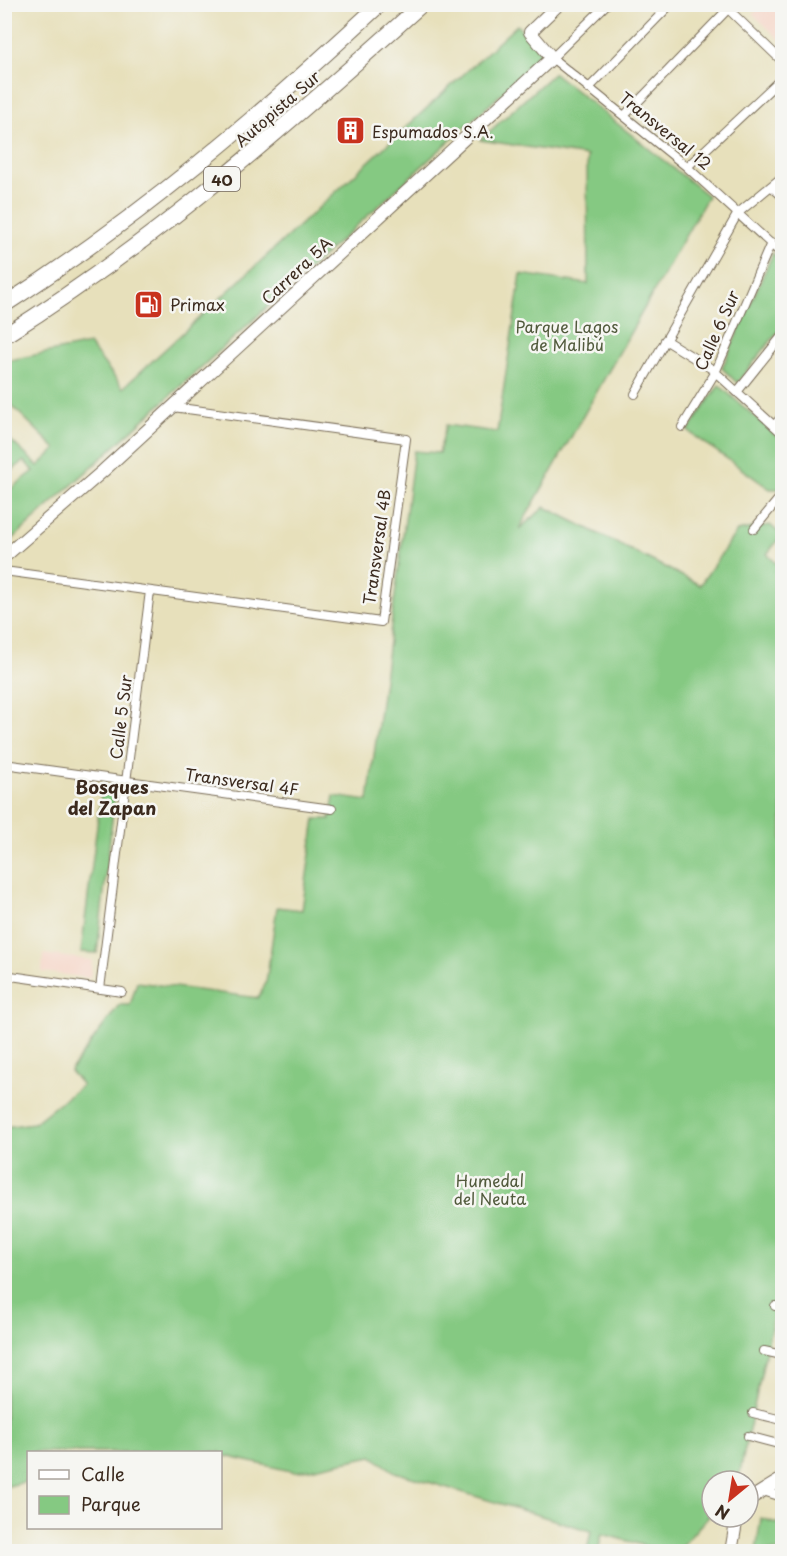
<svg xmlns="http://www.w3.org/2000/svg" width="787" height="1556" font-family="'Playpen Sans',sans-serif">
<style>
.built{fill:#f6d2c3}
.green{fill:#85c982;stroke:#607a50;stroke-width:1.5}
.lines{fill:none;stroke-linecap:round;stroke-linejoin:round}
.street-casing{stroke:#776a55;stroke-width:10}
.secondary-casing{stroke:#776a55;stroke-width:14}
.highway-casing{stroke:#776a55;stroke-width:17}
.street{stroke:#fff;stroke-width:8}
.secondary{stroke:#fff;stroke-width:12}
.highway{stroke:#fff;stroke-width:15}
.labels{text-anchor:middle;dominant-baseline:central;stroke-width:5;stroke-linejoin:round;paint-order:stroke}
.shield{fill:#f6f6f2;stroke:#73675e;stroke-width:1.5}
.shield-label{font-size:15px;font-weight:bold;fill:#3b2a1e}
.street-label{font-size:16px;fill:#3b2a1e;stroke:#f6f6f2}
.poi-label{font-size:16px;fill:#3b2a1e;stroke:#f6f6f2;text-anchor:start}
.park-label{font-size:16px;fill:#515a3c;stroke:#f6f6f2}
.neighbourhood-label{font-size:18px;font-weight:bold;fill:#3b2a1e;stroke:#f6f6f2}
</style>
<rect width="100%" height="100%" fill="#f6f6f2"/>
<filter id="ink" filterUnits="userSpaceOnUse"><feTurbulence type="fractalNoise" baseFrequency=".0167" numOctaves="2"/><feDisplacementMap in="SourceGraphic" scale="12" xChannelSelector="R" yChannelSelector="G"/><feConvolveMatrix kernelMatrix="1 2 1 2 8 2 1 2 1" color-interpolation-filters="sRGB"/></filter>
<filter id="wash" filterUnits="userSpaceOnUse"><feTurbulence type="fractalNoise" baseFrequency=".008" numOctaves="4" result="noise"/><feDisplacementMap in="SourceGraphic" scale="24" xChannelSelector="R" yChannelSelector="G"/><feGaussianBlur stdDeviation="1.35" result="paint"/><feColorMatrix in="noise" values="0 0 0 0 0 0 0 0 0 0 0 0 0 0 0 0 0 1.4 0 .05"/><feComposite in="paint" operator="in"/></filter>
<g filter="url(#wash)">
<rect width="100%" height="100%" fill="#e7e0bb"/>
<path class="built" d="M763 5H782V42L753 14Z
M43 954 92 960 90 978 42 972Z"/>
<path class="green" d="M517 25 544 55 5 546V493L34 471 24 461 5 476 4 434 38 466 56 449 5 399V361L89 344 123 388Z
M554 73 708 196 519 529 545 507 700 585 737 531 770 525 782 535 767 554 782 569V1277L738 1481H712V1512L677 1552 664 1551 602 1534 598 1551H587L591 1531 395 1472 372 1456 295 1472 221 1455 220 1452H28V1481L5 1487V1127L34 1123 82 1085 70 1071 119 1005H130L137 982 258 998 266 983 277 907 302 910 315 819H330L334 796 368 801 414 451 439 453 446 425 497 432 521 274 588 284 587 156 480 140Z
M773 253 782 262V327L737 383 722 368Z
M719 385 782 441V484L779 489H770L688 431Z
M101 794H115L97 953 81 952Z
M761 1518 782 1525V1551H756Z"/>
</g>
<g filter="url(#ink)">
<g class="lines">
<defs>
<path id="street" d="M607 4 552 58 687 167 782 254
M723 4 782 61
M588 89 671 4
M624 116 728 9
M687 167 782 78
M771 186 782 196
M665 340 712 369 782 433
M737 392 782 336
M635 394 738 213 782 177
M774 426 782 416
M682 427 715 373 771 243
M754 529 782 495
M781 567 782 565
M4 571 381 622 406 439 173 407
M4 764 332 809
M4 975 122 992
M100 989 150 591
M775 1306 782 1307
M764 1351 782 1355
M753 1413 782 1420
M748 1436 782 1445
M763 1491 782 1497"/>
<path id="secondary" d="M4 557 103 471 552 58 530 32 559 4
M748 1500 782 1479
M731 1552 737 1517"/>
<path id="highway" d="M4 305C142 216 260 116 380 4
M4 336C156 241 289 124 422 4"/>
</defs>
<use href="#street" class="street-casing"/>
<use href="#secondary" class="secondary-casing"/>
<use href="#highway" class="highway-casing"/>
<use href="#street" class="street"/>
<use href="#secondary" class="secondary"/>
<use href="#highway" class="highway"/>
</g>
</g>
<defs>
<symbol id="building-square" viewBox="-11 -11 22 22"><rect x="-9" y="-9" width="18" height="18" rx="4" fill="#c8321e" stroke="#f6f6f2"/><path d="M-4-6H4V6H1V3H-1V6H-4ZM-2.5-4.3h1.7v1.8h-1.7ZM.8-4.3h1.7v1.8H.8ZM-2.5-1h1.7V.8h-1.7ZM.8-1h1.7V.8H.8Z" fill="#fff"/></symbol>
<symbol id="fuel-square" viewBox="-11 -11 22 22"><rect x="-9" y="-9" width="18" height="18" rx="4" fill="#c8321e" stroke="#f6f6f2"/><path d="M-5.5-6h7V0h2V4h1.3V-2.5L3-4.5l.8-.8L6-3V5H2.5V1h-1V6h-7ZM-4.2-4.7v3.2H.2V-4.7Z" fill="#fff"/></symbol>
</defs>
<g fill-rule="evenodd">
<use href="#building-square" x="334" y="114" width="33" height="33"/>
<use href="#fuel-square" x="132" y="288" width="33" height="33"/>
</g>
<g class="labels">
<rect class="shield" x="204" y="167" width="36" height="24" rx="4.5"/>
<g class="shield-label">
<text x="222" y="179">40</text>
</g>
<g class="street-label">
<text transform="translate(277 108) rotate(-41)">Autopista Sur</text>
<text transform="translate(666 130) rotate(39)">Transversal 12</text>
<text transform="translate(296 270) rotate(-43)">Carrera 5A</text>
<text transform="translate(716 330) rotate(-66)">Calle 6 Sur</text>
<text transform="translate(376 547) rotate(-82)">Transversal 4B</text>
<text transform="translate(120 717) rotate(-83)">Calle 5 Sur</text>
<text transform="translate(242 781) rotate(8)">Transversal 4F</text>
</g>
<g class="poi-label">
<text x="372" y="131">Espumados S.A.</text>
<text x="170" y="304">Primax</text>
</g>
<g class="park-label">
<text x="567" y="326">Parque Lagos<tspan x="567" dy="18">de Malibú</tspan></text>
<text x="490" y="1180">Humedal<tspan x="490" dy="18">del Neuta</tspan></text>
</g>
<g class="neighbourhood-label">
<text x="112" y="786">Bosques<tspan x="112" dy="21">del Zapan</tspan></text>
</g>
</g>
<rect width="787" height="1556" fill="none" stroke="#f6f6f2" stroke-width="24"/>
<rect x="27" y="1451" width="195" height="78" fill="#f6f6f2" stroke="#aba49d" stroke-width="1.5"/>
<rect x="39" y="1470" width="30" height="9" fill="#ffffff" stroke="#aba49d" stroke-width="1.5"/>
<text x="81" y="1481" font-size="18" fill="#3b2a1e">Calle</text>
<rect x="39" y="1496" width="30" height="18" fill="#85c982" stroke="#aba49d" stroke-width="1.5"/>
<text x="81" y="1511" font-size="18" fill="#3b2a1e">Parque</text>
<g transform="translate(730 1499) rotate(210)"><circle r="28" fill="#f6f6f2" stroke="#aba49d" stroke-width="1.5"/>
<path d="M0-4.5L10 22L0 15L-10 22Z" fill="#c8321e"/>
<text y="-9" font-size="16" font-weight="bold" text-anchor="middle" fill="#3b2a1e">N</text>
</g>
</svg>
